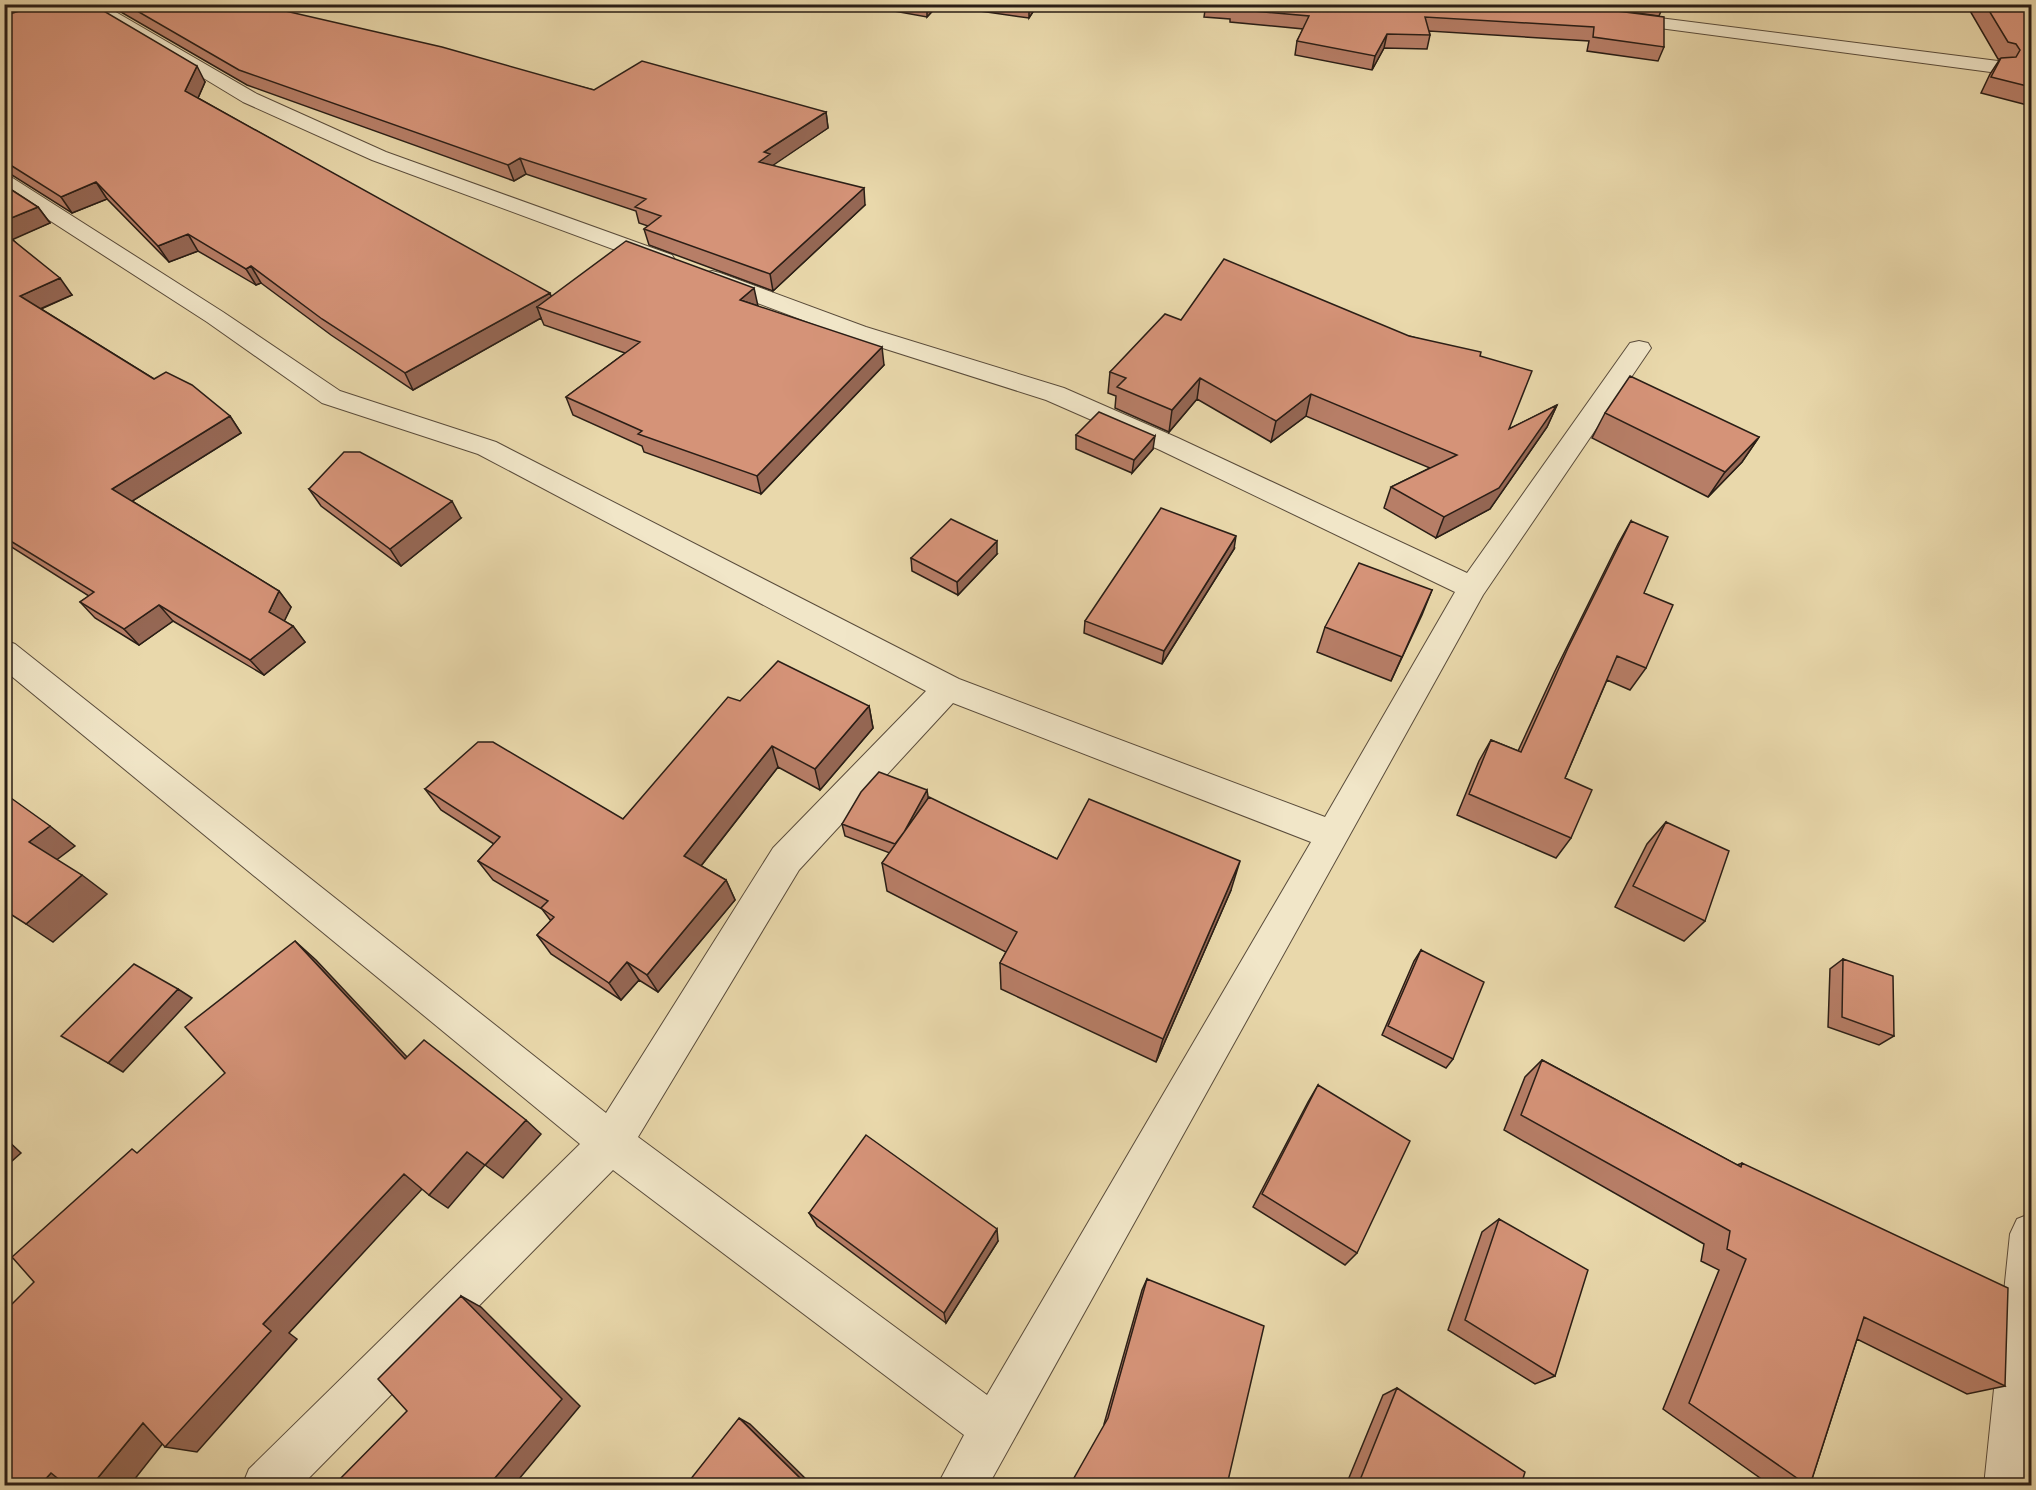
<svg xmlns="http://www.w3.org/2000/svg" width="2036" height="1490" font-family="'Gentium Book Plus',serif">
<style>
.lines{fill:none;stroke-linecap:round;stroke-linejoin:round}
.minor-casing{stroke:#5a4c3b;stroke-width:2}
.minor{fill:#f1e6c8;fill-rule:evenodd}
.wall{fill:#b77e67;stroke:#2a1e16;stroke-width:1.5}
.shaded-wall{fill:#956754;stroke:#2a1e16;stroke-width:1.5}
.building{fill:#d59378;stroke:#2a1e16;stroke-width:1.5}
</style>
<rect width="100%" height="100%" fill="#e9d8ab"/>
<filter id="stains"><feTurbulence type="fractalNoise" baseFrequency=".00333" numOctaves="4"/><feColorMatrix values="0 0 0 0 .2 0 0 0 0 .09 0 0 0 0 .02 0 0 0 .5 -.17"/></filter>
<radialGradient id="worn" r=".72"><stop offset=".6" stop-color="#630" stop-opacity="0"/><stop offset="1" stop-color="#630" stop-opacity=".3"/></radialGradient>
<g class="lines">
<defs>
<path id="minor" d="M81 4H102L257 94 386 152 672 255 675 260 672 265 664 267 656 265 372 160 243 102Z
M1620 13 1998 61 2005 63 2007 67 2005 71 1998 73 1614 22 1611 18 1614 14Z
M4 175 11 177 223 312 340 391 496 442 959 679 1325 817 1455 592 1160 450 1046 400 848 337 704 283 700 278 704 273 712 271 720 273 866 327 1064 388 1178 438 1467 573 1630 343 1639 341 1648 343 1651 348 1483 595 988 1486H937L964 1435 613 1170 301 1486H242L249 1469 580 1144 4 670V640L15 644 606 1113 773 848 926 691 478 454 322 403 207 322 4 191ZM953 703 1311 842 987 1395 638 1137 799 870Z
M2032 1213V1486H1984L2010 1234 2017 1219Z"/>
</defs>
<use href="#minor" class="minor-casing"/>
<use href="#minor" class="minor"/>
</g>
<path class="wall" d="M4 4 205 82 198 98 551 296 757 306 884 365 761 494 644 452 642 446 573 415 566 397 625 353 544 325 541 318 413 390 331 335 261 283 256 285 198 251 169 262 107 199 72 213 12 175 4 174Z
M107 4H276L278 10 594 90 826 112 828 128 772 165 865 205 773 291 649 245 644 229 648 226 639 223 636 211 526 174 514 181 247 85Z
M855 4H1038L1029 18 938 5 927 17Z
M1206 4H1565L1664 47 1658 61 1587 51 1589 41 1429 31 1430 35 1427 49 1384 48 1372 70 1295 55 1297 41 1303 29 1230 22V19L1204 17Z
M1571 4H1664L1659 16Z
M1966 4H2031V106L1981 93 1990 74 2000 59H1998Z
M4 185 38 207 50 223 12 239 72 295 41 309 154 379 230 416 241 433 132 501 279 591 291 607 284 621 293 626 305 642 264 675 173 621 139 645 95 618 80 602 89 596 13 548 4 540Z
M1181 320 1409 336 1480 356 1509 429 1557 405 1547 427 1490 509 1436 538 1384 508 1391 487 1430 468 1306 416 1271 442 1197 399 1169 432 1115 408 1116 396 1108 393 1110 372Z
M1605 413 1759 437 1742 462 1708 497 1592 438Z
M1076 435 1153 449 1132 473 1076 449Z
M309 489 461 518 401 566 321 506Z
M1631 521 1644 593 1646 668 1630 690 1607 680 1565 778 1571 838 1556 858 1457 815 1479 761 1491 740 1518 751 1555 671 1618 544Z
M1234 549 1162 664 1084 633 1085 621Z
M997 554 958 595 912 571 911 558Z
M1432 590 1391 681 1317 652 1325 627Z
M740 701 869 706 873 728 820 790 778 767 701 866 726 880 735 900 658 992 639 980 621 1000 551 954 537 935 551 921 542 909 493 880 478 861 494 844 441 810 425 789 623 819Z
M928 799 1057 859 1231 890 1156 1062 1001 989 1000 963 1006 952 887 891 882 863 890 853 845 836 842 824Z
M1666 822 1705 921 1684 941 1615 907 1647 844Z
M1421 950 1453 1059 1446 1068 1382 1035 1414 961Z
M1843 959 1894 1036 1879 1045 1828 1027 1830 969Z
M1542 1060 1737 1165 1742 1163 2005 1386 1967 1394 1857 1339 1810 1485H1770L1663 1409 1719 1270 1701 1261 1704 1244 1504 1130 1525 1077Z
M1318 1085 1357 1253 1345 1265 1253 1207 1308 1102Z
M809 1213 998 1241 946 1323 817 1226Z
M1499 1219 1555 1376 1535 1384 1448 1330 1482 1232Z
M1147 1279 1227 1485 1104 1424 1142 1290Z
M1397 1388 1521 1485H1346L1383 1395Z"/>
<path class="shaded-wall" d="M4 4H49L4 20Z
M253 4H276L279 11Z
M938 4V5L927 17V5Z
M1030 4H1038L1029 18V6Z
M1387 34 1384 48 1372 70 1375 56Z
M197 66 205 82 194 107 185 91Z
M826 112 828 128 772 166 759 162 764 152Z
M520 158 526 174 514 181 508 165Z
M96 182 107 199 72 213 61 197Z
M864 188 865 205 773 291 770 274Z
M38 207 50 223 7 242 4 239V221Z
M188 234 198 251 169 262 158 246Z
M251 266 261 283 256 285 246 269Z
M60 278 72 295 33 312 20 296Z
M754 288 758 306 740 300Z
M550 293 556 310 537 307 541 318 413 390 405 373Z
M882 347 884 365 761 494 757 476Z
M1200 378 1197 399 1169 432 1172 410Z
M1311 394 1306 416 1271 442 1276 421Z
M1557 405 1547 427 1490 509 1436 538 1444 517Z
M230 416 241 433 126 505 112 489Z
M1155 436 1153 449 1132 473 1134 460Z
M1759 437 1742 462 1708 497 1725 472Z
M452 501 461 518 401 566 390 549Z
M1236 536 1234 549 1162 664 1164 651Z
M997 541V554L958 595 957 582Z
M1432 590 1422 615 1391 681 1402 657Z
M279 591 291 607 281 628 269 612Z
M159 605 173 621 139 645 124 629Z
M293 626 305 642 264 675 250 660Z
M869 706 873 728 820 790 815 769Z
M772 746 778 767 693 876 684 856Z
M927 790 929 802 897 845Z
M50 826 75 846 55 861 29 842Z
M1240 861 1231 890 1156 1062 1163 1039Z
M82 875 107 894 53 942 26 924Z
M726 880 735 900 658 992 647 975Z
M295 941 316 960 424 1075 405 1059Z
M627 962 639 980 621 1000 609 983Z
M178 989 192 998 123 1072 108 1063Z
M526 1120 541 1134 503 1178 485 1165Z
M4 1137 21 1153 4 1168Z
M467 1152 485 1165 448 1208 429 1195Z
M404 1174 424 1187 289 1333 297 1339 197 1452 165 1447 263 1324Z
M997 1229 998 1241 946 1323 944 1313Z
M461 1296 481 1307 580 1406 514 1485H489Z
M739 1418 750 1424 812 1485H807Z
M143 1423 175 1428 130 1485H92Z
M51 1473 79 1485H40Z"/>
<path class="building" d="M40 4H92L197 66 185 91 550 293 405 373 322 319 251 266 246 269 188 234 158 246 96 182 61 197 4 161V16Z
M125 4H255L442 47 594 90 642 61 826 112 764 152 770 154 759 162 864 188 770 274 644 229 661 216 635 207 646 199 520 158 508 165 239 70Z
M1220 4 1570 5 1664 17V47L1593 37 1594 27 1425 17 1430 35 1387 34 1375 56 1297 41 1309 16 1232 9V6Z
M1985 4H2031V87L1991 77 2001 58 2016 57 2020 50 2016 44 2008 42Z
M4 185 38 207 4 221Z
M4 233 60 278 20 296 154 379 166 372 192 385 230 416 112 489 279 591 269 612 293 626 250 660 159 605 124 629 80 602 94 592 4 537V527L7 526 4 524Z
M626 241 754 288 740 300 882 347 757 476 638 434 642 431 566 397 640 342 537 307Z
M1224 259 1409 336 1481 352 1480 356 1532 371 1509 429 1557 405 1499 488 1444 517 1391 487 1457 455 1311 394 1276 421 1200 378 1172 410 1117 387 1126 378 1110 372 1165 314 1181 320Z
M1630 376 1759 437 1725 472 1605 413Z
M1099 412 1155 436 1134 460 1076 435Z
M344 452H360L452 501 390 549 309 489Z
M1161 508 1236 536 1164 651 1085 621Z
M951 519 997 541 957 582 911 558Z
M1631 521 1668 537 1644 593 1673 605 1646 668 1617 656 1565 778 1592 790 1571 838 1469 794 1491 740 1521 752 1568 648Z
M1359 563 1432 590 1402 657 1325 627Z
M778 661 869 706 815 769 772 746 684 856 726 880 647 975 627 962 609 983 537 935 554 917 541 908 548 901 478 861 500 837 425 789 478 742H493L623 819 728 697 740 701Z
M879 772 927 790 904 832 895 844 842 824 861 792Z
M4 793 50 826 29 842 82 875 26 924 4 910Z
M929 797 1057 859 1089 799 1240 861 1163 1039 1000 963 1017 932 882 863Z
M1666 822 1729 851 1705 921 1633 886Z
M295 941 405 1059 424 1040 526 1120 485 1165 467 1152 429 1195 404 1174 263 1324 271 1331 165 1447 143 1423 92 1485H66L51 1473 40 1485H4V1312L34 1282 12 1257 132 1149 137 1153 225 1073 185 1027Z
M1421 950 1484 982 1453 1059 1388 1026Z
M1843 959 1893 976 1894 1036 1842 1017Z
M134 964 178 989 108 1063 61 1036Z
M1542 1060 1741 1167 1742 1163 2008 1288 2005 1386 1864 1317 1810 1485H1807L1689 1403 1746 1259 1727 1249 1730 1231 1521 1115Z
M1318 1085 1410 1141 1357 1253 1262 1194Z
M866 1135 997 1229 944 1313 809 1213Z
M1499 1219 1588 1270 1555 1376 1465 1320Z
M1147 1279 1264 1326 1227 1485H1070L1108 1418Z
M461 1296 562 1399 489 1485H334L407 1411 378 1379Z
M1397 1388 1525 1472 1521 1485H1358Z
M739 1418 807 1485H686Z"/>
<rect width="2036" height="1490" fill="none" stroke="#e9d8ab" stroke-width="24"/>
<rect x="6" y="6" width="2024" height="1478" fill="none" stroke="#2a1e16" stroke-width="3"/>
<rect x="12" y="12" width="2012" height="1466" fill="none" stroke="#2a1e16" stroke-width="1.5"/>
<rect width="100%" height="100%" filter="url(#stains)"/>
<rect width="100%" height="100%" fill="url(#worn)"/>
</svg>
